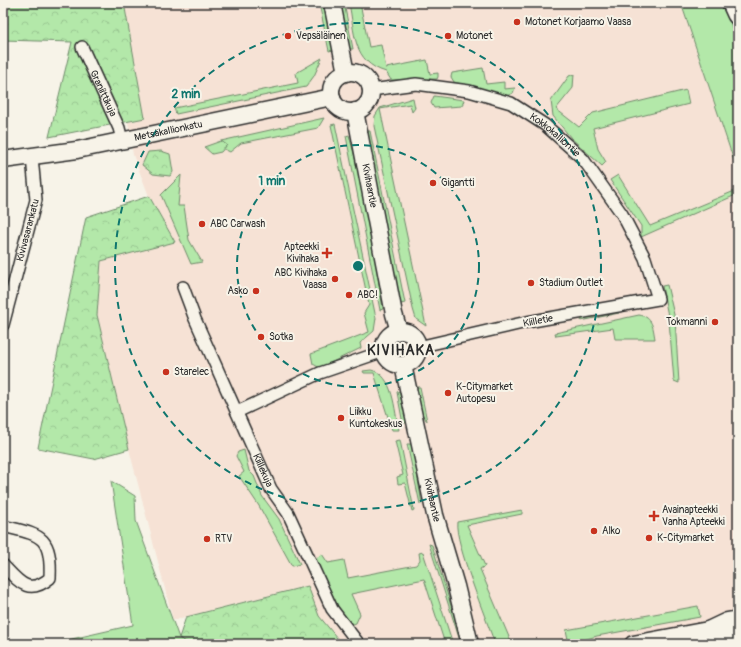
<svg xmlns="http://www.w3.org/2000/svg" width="741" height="647" font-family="Pangolin,sans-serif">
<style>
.built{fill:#f6e2d5}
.grass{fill:#b3e8a9;stroke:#6f8a6a}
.forest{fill:url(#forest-crowns);stroke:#6f8a6a}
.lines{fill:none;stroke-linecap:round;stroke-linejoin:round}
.street-casing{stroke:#2b2b2b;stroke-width:14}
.secondary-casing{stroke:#2b2b2b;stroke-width:19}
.highway-casing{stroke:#2b2b2b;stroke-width:24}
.street{stroke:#f7f3e8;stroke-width:11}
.secondary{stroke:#f7f3e8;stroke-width:16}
.highway{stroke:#f7f3e8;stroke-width:21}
.ring{fill:none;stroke:#0f766e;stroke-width:2;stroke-dasharray:7 5}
.poi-dot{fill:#c8321e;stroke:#f7f3e8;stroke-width:1.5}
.labels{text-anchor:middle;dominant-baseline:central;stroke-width:4;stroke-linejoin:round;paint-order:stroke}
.poi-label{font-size:10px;fill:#2b2b2b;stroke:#f7f3e8;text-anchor:start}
.street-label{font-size:10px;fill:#2b2b2b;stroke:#f7f3e8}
.district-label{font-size:14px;font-weight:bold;letter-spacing:1px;fill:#2b2b2b;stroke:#f7f3e8}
.centre{fill:#0f766e;stroke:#f7f3e8;stroke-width:2}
.ring-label{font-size:12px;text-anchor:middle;font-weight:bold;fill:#0f766e;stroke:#f7f3e8;stroke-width:4;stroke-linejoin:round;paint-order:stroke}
</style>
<defs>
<pattern id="forest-crowns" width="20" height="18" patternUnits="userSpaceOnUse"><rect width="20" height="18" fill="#b3e8a9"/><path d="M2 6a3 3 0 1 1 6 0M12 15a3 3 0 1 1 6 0" fill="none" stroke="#9ac792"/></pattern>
</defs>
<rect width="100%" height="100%" fill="#f7f3e8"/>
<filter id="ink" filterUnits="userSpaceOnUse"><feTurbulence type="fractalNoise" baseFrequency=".025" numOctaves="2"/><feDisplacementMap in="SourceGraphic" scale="8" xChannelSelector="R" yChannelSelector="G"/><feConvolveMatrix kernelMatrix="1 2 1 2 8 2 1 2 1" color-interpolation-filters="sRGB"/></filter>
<g filter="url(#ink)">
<path class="built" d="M124 3H681L738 173V644H342L319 616 307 586 173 620 129 449 97 315 101 261 175 242 149 196 133 155 128 122 145 118Z"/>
<path class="grass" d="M319 3H324L333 50 329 51Z
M338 3H344L353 49H348Z
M349 3H360L369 47 381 45 386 68 427 60 430 74 438 73V77L437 79 391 80 386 72C352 62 355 32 349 3Z
M681 3H723L738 44V173Z
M322 58 314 76 306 87 176 114 174 108 298 83 296 73Z
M483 68 486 84 504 82V89L515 88 513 93 507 96 454 82 451 77 452 73Z
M574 74 573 88 556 109 579 127 593 113 686 90 689 104 593 128 598 149 606 162 602 166 571 138 553 116 551 101 569 76Z
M434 96 464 100 462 106 434 108 431 103Z
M413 98 415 108 412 112 410 104 380 109 426 326 416 319 413 309 374 126 375 116 380 108Z
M324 118 318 128 241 143 230 152 224 149 226 145 221 141Z
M335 124 376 318 374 331 360 343 361 348 320 368 313 364 311 354 369 332 364 313 369 305 331 125Z
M367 131H370L405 303 401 304 396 291Z
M349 135C365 192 374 251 383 309L380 310 346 136Z
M181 175 178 206H184L189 240 202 262 191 264 161 195Z
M618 175 650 226 737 190 738 194 641 237V226L610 180Z
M667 285 675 319 679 383 674 381 669 321 662 286Z
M605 312 619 313 581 321 583 317Z
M639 315C653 317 653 328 655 339H615L613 328 556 336 555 333Z
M371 370C394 374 394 411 399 430H392L374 373H364L363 371Z
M417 387H420L427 421 421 413Z
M399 391 407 422 403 424 397 392Z
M400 440 414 510 412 511 405 483 398 484 397 477 403 475 395 441Z
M407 444H412L422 504H420Z
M244 450 249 471 254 476 262 496 279 519 300 564 292 566 259 506 239 476 244 472 236 456 238 452Z
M111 481 135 496 136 521 179 638 190 644H59L63 641 133 625Z
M522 510V514L467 525 485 566 480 569 512 644H495C487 621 454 541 457 522Z
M429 544 432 545 463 644H461Z
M423 552 453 644H445L424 579 351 594 360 614 356 623 351 625 338 606 315 559 322 554 328 563 344 560 348 578 416 565 420 560 419 553Z
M698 606 700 617 597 636 569 644 566 630Z"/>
<path class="forest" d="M3 3H124L145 118 49 137 72 42 3 40Z
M221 141 227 145 221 152 212 154 204 147Z
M161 151 170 154 173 172 170 176 153 174 142 165 148 152Z
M149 196 175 242 101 261 97 315 129 449 94 459 38 448 86 217Z
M308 586 319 616 342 644H190L179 638 186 617Z"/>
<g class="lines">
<defs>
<g id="street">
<path id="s1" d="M82 47 119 128 122 140"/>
<path id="s2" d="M371 90 416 84 469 91 511 103 545 125 583 159 622 214 645 258 658 299 527 322 418 347"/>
<path id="s3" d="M183 287 195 319 271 489 288 513 332 609 359 644"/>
<path id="s4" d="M3 325 36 200 32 157"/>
<path d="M237 412 320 373 384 351"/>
<path d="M3 526C39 535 52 534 50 578 28 596 19 582 3 565"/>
</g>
<g id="secondary">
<path d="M332 3 346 73"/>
<circle cx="351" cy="92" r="20"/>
<path id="s5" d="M355 111 394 314 399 331"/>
<path id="s6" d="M3 160 77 150 332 97"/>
<circle cx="401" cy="348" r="17"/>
<path id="s7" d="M403 365 435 515 456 586 470 644"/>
<path d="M708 630 722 636 738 634"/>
<path d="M633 644 708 630 727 621 738 619"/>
</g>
<path id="highway" d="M733 3 738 14"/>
</defs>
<use href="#street" class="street-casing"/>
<use href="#secondary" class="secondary-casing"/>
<use href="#highway" class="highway-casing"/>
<use href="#street" class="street"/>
<use href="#secondary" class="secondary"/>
<use href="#highway" class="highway"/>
</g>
</g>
<g class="ring">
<circle cx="358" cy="266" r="121"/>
<circle cx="358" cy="266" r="243"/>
</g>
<g class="poi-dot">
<circle cx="517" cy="22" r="4"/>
<circle cx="288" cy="36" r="4"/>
<circle cx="448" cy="36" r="4"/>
<circle cx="433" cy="183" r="4"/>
<circle cx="202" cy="224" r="4"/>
<path d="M325 247h4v4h4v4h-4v4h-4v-4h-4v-4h4z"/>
<circle cx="335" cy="279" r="4"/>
<circle cx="531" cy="283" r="4"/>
<circle cx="256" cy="291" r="4"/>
<circle cx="349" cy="295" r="4"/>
<circle cx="715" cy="322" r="4"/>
<circle cx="261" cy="337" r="4"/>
<circle cx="166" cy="372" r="4"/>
<circle cx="448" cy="393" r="4"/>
<circle cx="341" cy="418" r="4"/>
<path d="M652 510h4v4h4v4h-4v4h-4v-4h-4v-4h4z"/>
<circle cx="594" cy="531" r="4"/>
<circle cx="649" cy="538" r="4"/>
<circle cx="207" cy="539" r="4"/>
</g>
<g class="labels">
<g class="poi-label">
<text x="525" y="22">Motonet Korjaamo Vaasa</text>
<text x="296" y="36">Vepsäläinen</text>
<text x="456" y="36">Motonet</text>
<text x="441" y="183">Gigantti</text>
<text x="210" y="224">ABC Carwash</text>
<text x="319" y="247" text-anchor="end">Apteekki<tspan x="319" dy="12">Kivihaka</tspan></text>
<text x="327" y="273" text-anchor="end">ABC Kivihaka<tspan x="327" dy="12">Vaasa</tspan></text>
<text x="539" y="283">Stadium Outlet</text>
<text x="248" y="291" text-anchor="end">Asko</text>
<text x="357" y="295">ABC!</text>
<text x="707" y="322" text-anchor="end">Tokmanni</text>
<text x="269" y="337">Sotka</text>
<text x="174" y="372">Starelec</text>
<text x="456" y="387">K-Citymarket<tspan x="456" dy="12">Autopesu</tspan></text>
<text x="349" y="412">Liikku<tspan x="349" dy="12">Kuntokeskus</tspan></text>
<text x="662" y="510">Avainapteekki<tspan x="662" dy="12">Vanha Apteekki</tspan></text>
<text x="602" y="531">Alko</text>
<text x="657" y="538">K-Citymarket</text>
<text x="215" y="539">RTV</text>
</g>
<g class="street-label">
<text stroke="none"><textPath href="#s1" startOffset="51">Graniittikuja</textPath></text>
<text stroke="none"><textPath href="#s6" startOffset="168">Metsäkallionkatu</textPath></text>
<text stroke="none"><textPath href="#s2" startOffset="197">Kokkokalliontie</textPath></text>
<text stroke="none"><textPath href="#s5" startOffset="76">Kivihaantie</textPath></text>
<text stroke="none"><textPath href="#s4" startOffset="98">Kivivasarankatu</textPath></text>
<text transform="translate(538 321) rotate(-11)">Kiilletie</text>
<text stroke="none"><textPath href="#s3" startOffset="200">Kiillekuja</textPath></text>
<text stroke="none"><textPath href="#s7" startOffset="138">Kivihaantie</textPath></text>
</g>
<g class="district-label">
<text x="401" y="350">KIVIHAKA</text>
</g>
</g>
<circle cx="358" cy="266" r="6" class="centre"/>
<g class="ring-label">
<text x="186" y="98">2 min</text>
<text x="272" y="185">1 min</text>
</g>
<rect width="741" height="647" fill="none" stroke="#f7f3e8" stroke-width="16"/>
<rect x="8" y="8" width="725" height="631" fill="none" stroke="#2b2b2b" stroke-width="1.5" filter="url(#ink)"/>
</svg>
